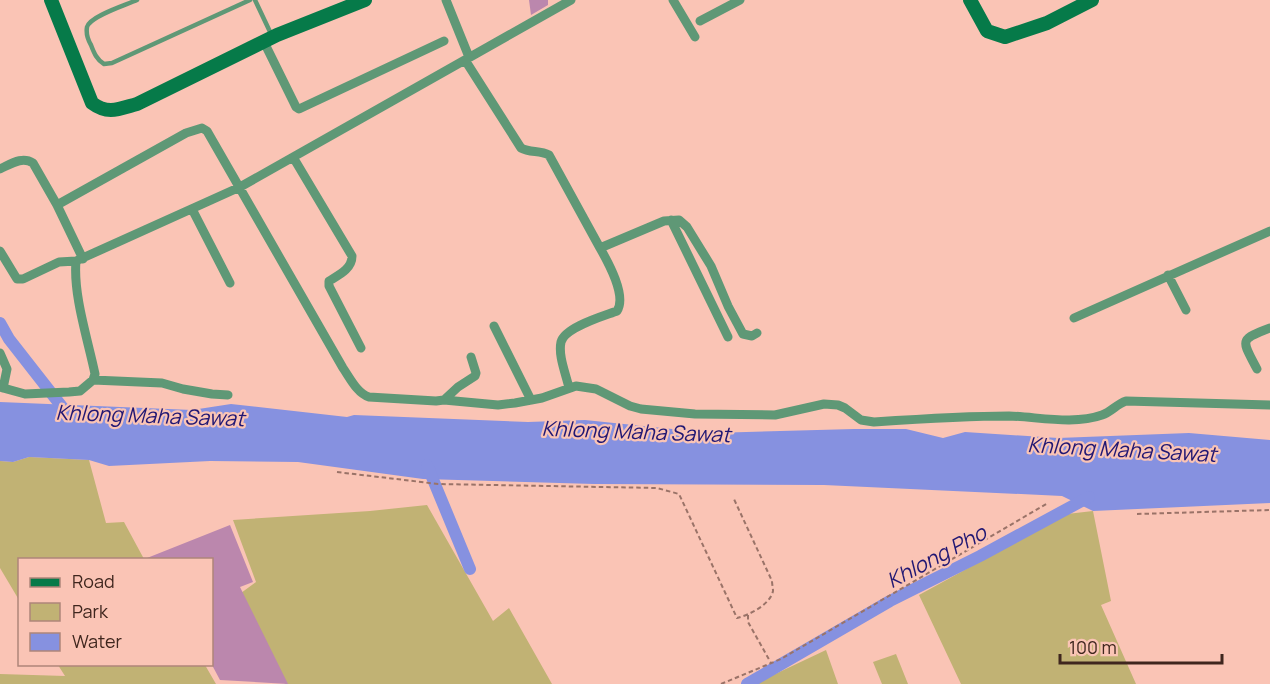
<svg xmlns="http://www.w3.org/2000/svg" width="1270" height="684" font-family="Manrope,sans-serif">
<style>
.green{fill:#c1b274}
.water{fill:#8691e0}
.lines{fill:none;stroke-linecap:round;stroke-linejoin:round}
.canal{stroke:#8691e0;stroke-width:12}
.building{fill:#bb87ad}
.path{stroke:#9a7368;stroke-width:2;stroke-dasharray:4.5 3;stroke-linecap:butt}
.lane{stroke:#5f9876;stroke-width:4.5}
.street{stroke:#5f9876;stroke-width:9}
.secondary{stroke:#067a49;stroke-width:14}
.labels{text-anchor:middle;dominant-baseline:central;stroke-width:4.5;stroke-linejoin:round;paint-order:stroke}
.water-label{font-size:21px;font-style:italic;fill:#211773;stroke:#fac4b5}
</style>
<rect width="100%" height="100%" fill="#fac4b5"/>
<path class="green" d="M29 457 89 460 106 523 124 522 144 559 20 560 19 600 0 568V461L13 462Z
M427 505 493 621 509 608 552 684H285L241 593 256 582 233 520 370 511Z
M1093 511 1111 601 1101 605 1136 684H961L919 595 1067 514Z
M826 650 838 684H754Z
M896 654 908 684H882L873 662Z
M58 665H205L216 684H0V674L65 676Z"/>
<path class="water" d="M0 402 192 410 231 404 347 417 354 415 528 422 585 420 711 433 854 429H906L943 438 965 432 1058 438 1189 433 1270 440V503L1093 511 1062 496 824 485 594 484 423 479 298 462 210 461 109 466 89 460 29 457 13 462 0 461Z"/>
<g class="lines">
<path class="canal" d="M0 323 9 339 70 417
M427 465 470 569
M747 684 890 601 980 556 1089 497"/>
</g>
<path class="building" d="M529 0H548V5L531 15Z
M230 525 253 582 240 587 288 684 220 680 212 665V560H142Z"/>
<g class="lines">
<path class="path" d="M337 472 438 484 657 488 679 494 737 618C749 615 770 605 773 591 773 588 772 584 772 581L733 497
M1137 514 1270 510
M748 615V622L771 663
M721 684 781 659 1048 503"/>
<path class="lane" d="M137 0C126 5 90 16 87 27 86 33 88 40 91 45 94 53 97 60 104 64L112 63 250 0
M255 0 272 36"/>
<path class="street" d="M446 0 469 57
M673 0 695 37
M700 21 740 0
M264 42 296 107 299 109 444 41
M465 60 521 148C530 153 540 150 549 155L600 248
M293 157 352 256C352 269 339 275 329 281V286L361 348
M0 169C11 164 22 156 33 163L57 205 83 259
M57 205 186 133 202 128 207 131 343 368C350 378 357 393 369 397L436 401 444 400 498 405 515 403 542 398 576 386 596 389 630 406 641 409 695 414 775 415 824 404 838 405 845 408 861 420 874 422C919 419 964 416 1009 416 1039 417 1074 425 1102 415 1111 412 1117 404 1126 401L1270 405
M192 209 230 283
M671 220 728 337
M0 251 17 279H23L59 262 76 261
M1168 275 1186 310
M1074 318 1270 231
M494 326 531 400
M0 353 7 369 3 388
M1257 369C1242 340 1238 340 1270 328
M93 380 162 383 183 389 212 394 228 395
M0 387 25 394 69 392 80 391 93 380 95 374C88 340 73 295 76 261L240 187 571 0
M569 388C566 374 558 356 561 342 565 327 604 316 617 311 627 296 608 262 600 248L664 221 679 220 687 227 711 266 728 306 743 334 752 336 757 333
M444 400 458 387 475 376 476 373 471 357"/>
<path class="secondary" d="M51 0 92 103C108 115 119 109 137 104L277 35 365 0
M970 0 987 31 1005 37 1047 23 1092 0"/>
</g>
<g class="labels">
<g class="water-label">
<text transform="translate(150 415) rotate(2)">Khlong Maha Sawat</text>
<text transform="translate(636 431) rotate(2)">Khlong Maha Sawat</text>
<text transform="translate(1122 449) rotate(3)">Khlong Maha Sawat</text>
<text transform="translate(936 556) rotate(-28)">Khlong Pho</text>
</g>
</g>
<rect x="18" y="558" width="195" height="108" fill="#fac4b5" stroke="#af8579" stroke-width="1.5"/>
<rect x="30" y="578" width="30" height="9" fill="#067a49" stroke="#af8579" stroke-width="1.5"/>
<text x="72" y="588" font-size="18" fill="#3f261e">Road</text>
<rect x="30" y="603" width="30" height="18" fill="#c1b274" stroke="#af8579" stroke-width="1.5"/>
<text x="72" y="618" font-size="18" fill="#3f261e">Park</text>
<rect x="30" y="633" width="30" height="18" fill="#8691e0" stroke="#af8579" stroke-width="1.5"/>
<text x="72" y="648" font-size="18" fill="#3f261e">Water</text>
<path d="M1060 654v9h162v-9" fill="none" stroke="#3f261e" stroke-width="3"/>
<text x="1069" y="654" font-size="18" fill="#3f261e" stroke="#fac4b5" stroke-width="4.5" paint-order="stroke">100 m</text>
</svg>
